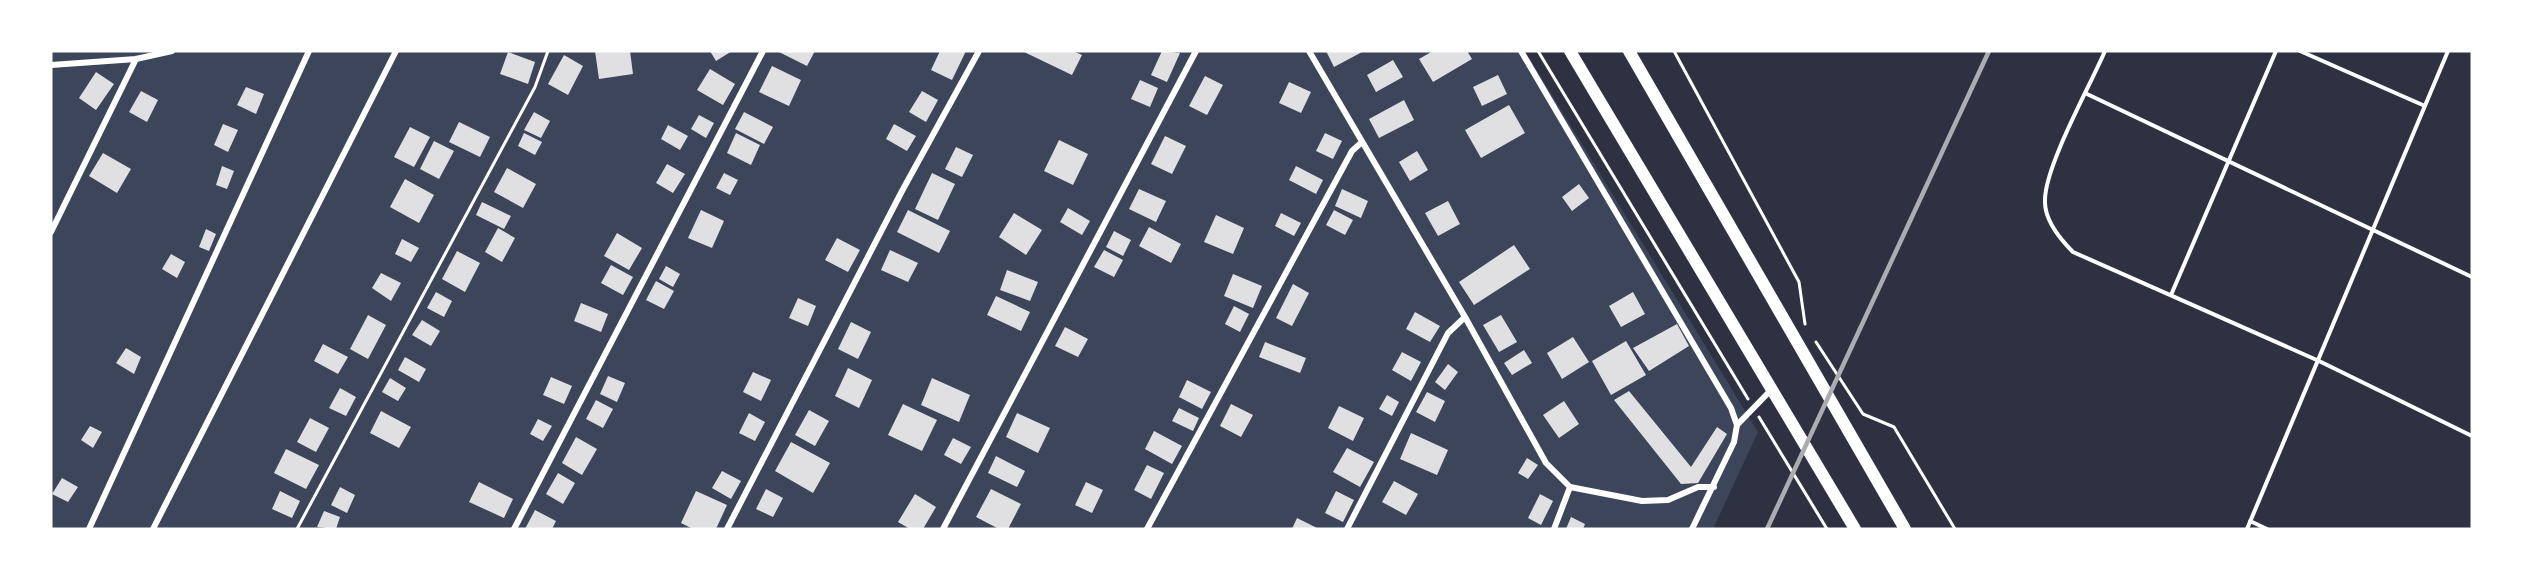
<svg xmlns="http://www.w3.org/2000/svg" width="2523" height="580" font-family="Inter,sans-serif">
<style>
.green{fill:#3c4559}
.building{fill:#e0e0e3}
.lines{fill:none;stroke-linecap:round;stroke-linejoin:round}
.path{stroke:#fff;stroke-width:3}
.service{stroke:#fff;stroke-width:4}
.minor{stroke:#fff;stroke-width:6}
.primary{stroke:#fff;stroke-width:12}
.rail{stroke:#abadb3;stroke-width:4.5}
</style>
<rect width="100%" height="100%" fill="#2d3142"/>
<path class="green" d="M51 51H1525L1758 432 1713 529H51Z"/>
<path class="building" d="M595 51H630L633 74 599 79Z
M710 51H732L716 61Z
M777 51H815L807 66Z
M940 51H966L952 80 931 70Z
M1022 51H1073L1082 55 1072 75Z
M1162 51 1180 53 1167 82 1151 75Z
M1326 51H1364L1334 67Z
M1433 51H1467L1472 59 1433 82 1419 59Z
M508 52 535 62 528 84 500 74Z
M564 55 583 66 568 95 548 84Z
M1393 60 1403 77 1376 92 1367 75Z
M772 66 801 80 789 106 759 92Z
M710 69 735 84 723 105 697 90Z
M96 72 114 84 96 110 79 98Z
M1498 75 1507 94 1482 106 1473 87Z
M1205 76 1223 85 1207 115 1189 106Z
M1140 80 1158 88 1150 107 1131 99Z
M1289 82 1311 92 1301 113 1279 103Z
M246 87 264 94 256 114 237 105Z
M141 91 158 100 147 122 129 112Z
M922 91 938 100 926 122 909 112Z
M1404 100 1414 120 1379 138 1369 119Z
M1509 105 1525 133 1481 158 1465 130Z
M534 112 550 121 541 138 524 130Z
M744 112 773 127 764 144 735 129Z
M699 115 714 123 706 138 691 129Z
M459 122 490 137 480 157 449 142Z
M223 124 238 130 228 152 214 145Z
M894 124 916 136 907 151 886 139Z
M668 125 688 136 680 150 661 139Z
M410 127 430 137 414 167 394 157Z
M524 133 542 142 535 155 518 146Z
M736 133 760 145 751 165 727 153Z
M1325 133 1342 141 1333 159 1316 151Z
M1165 136 1186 146 1172 174 1151 164Z
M1059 140 1088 154 1073 185 1044 171Z
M434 141 454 151 439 179 420 169Z
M956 147 973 155 962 177 945 169Z
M1417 151 1428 170 1410 181 1399 162Z
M103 153 131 169 117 193 89 176Z
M667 164 685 174 673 193 656 183Z
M222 166 234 171 227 189 216 185Z
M1296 166 1323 180 1316 194 1289 180Z
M507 168 536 184 523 208 494 192Z
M724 173 738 180 730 195 716 188Z
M932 173 955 184 938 220 915 209Z
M405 179 434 195 419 223 390 207Z
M1579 184 1589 198 1572 211 1562 197Z
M1139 189 1166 201 1156 222 1129 209Z
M1342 189 1368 201 1361 218 1335 206Z
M1448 201 1460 224 1438 236 1425 213Z
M482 202 511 216 504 229 476 215Z
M1068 208 1090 221 1082 235 1060 222Z
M701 210 724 221 712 248 688 238Z
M908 210 950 231 939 253 897 232Z
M1334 210 1353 220 1345 235 1326 225Z
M1014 213 1042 230 1026 255 999 237Z
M1281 213 1301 223 1294 236 1275 226Z
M1216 215 1244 228 1233 254 1204 242Z
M1149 227 1181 244 1171 263 1139 246Z
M498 228 515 238 502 262 485 252Z
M206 229 216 234 209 251 199 247Z
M1114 231 1131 240 1123 256 1106 247Z
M617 233 642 248 629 270 604 256Z
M837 238 860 250 848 272 825 260Z
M402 239 419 248 411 262 395 254Z
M1514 245 1530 269 1474 305 1459 282Z
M890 250 918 263 908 282 881 270Z
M1104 250 1123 260 1114 277 1094 267Z
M457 251 480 263 465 292 442 279Z
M171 254 185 262 177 278 162 269Z
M611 265 633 277 623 295 601 283Z
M666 266 680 274 673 287 659 279Z
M1007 270 1038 282 1030 301 1000 290Z
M381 273 401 283 391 301 372 288Z
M1233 274 1262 286 1253 308 1224 296Z
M656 281 674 291 664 309 646 300Z
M1293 284 1309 293 1292 326 1276 318Z
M436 292 452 301 444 317 427 308Z
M1633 292 1645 314 1621 327 1609 306Z
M996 296 1030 312 1021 331 987 315Z
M798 298 816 306 808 326 789 318Z
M581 303 608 314 601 332 574 321Z
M1234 306 1249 314 1240 332 1225 324Z
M1415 312 1440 326 1430 342 1406 329Z
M368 315 386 325 368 359 350 349Z
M1501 315 1517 342 1499 352 1483 325Z
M422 320 440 331 431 346 412 335Z
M851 322 871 332 858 359 838 349Z
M1677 324 1689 346 1649 371 1633 348Z
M1065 327 1088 339 1078 357 1055 346Z
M1573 337 1589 362 1562 379 1547 353Z
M1626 341 1646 375 1611 395 1592 361Z
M1265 342 1306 358 1300 373 1259 357Z
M323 344 348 357 338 374 314 361Z
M126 348 141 357 134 374 116 363Z
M1524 350 1532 363 1512 375 1504 363Z
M1402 352 1421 362 1411 381 1392 370Z
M405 357 426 369 419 382 398 370Z
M1448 364 1458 372 1445 390 1435 382Z
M848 368 872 380 859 408 835 396Z
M753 372 771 380 761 401 743 392Z
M608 376 625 383 617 402 600 394Z
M551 377 572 386 564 404 543 395Z
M390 378 406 388 398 401 382 392Z
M932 378 970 395 959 422 921 405Z
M1187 380 1211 392 1202 409 1179 397Z
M340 388 356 397 346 416 329 408Z
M1629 391 1691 467 1717 427 1727 434 1698 483 1681 484 1614 400Z
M1427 392 1445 401 1435 422 1416 412Z
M1387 395 1399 402 1392 416 1379 409Z
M596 400 613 409 603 428 586 419Z
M1564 401 1579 424 1559 438 1543 415Z
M903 404 937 420 922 451 888 435Z
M1231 404 1253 415 1241 437 1220 426Z
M1339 406 1364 418 1353 441 1328 428Z
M1179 408 1199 418 1193 431 1172 421Z
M809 410 829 421 815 446 795 435Z
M381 411 411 427 399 448 370 433Z
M749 413 765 422 755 441 739 433Z
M1017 413 1050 428 1038 453 1006 437Z
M310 418 329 428 316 452 297 442Z
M538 419 552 426 543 441 530 434Z
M90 426 102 432 93 448 81 440Z
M1154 431 1182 446 1172 464 1145 449Z
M1411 433 1448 450 1437 475 1400 459Z
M576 437 597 449 582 475 562 463Z
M953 438 971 447 961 464 944 455Z
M791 442 830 463 813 493 775 471Z
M1347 448 1374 462 1360 487 1333 472Z
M286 449 319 465 306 489 274 473Z
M996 456 1025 471 1017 487 988 473Z
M1527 458 1538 465 1528 479 1518 473Z
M1147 465 1164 473 1151 499 1134 490Z
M722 471 741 481 731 499 712 488Z
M558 473 575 483 563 504 546 494Z
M62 478 78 487 68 502 52 494Z
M1394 481 1418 494 1406 515 1382 502Z
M479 482 513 499 504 518 469 502Z
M1086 482 1103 490 1092 513 1075 505Z
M340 487 355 495 347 513 331 505Z
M766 489 783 498 773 517 756 509Z
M991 489 1021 504 1008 529H999L976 517Z
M280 491 300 501 292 518 272 509Z
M696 491 727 505 716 529H693L681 523Z
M1336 491 1354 500 1343 522 1325 513Z
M915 494 936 507 923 529H910L898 522Z
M1540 494 1553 501 1541 525 1528 518Z
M535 510 556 521 552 529H525Z
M324 511 340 517 336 529 317 527Z
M1571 517 1585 524 1583 529H1566Z
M1297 518 1319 529H1292Z"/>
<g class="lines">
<path class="path" d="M1538 51 1748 399
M1674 51 1799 282 1805 324
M1816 342 1863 414 1894 427 1955 529
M1759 417 1827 529
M297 529 535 87 548 51"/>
<path class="service" d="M2105 51C2090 86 2045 166 2045 200 2044 220 2060 239 2073 252L2319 361 2472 436
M2300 51 2425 106
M2087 94 2472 277
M2171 295 2276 51
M2250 521 2267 529
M2247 529 2448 51"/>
<path class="minor" d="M1309 51 1465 317 1546 463 1570 487 1642 501 1668 500 1698 487H1714
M1521 51 1731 408 1737 425 1734 442 1692 529
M51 65 136 59 172 51
M51 232 136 59
M1737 425 1772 389
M89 529 309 51
M153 529 396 51
M514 529 763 51
M727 529 902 191 979 51
M943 529 1196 51
M1147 529 1352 151 1362 142
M1347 529 1448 333 1465 317
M1554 529 1570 487"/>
<path class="primary" d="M1570 51 1855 529
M1629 51 1905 529"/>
<path class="rail" d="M1767 529 1989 51"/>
</g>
<rect width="2523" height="580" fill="none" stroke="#ffffff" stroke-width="105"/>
</svg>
